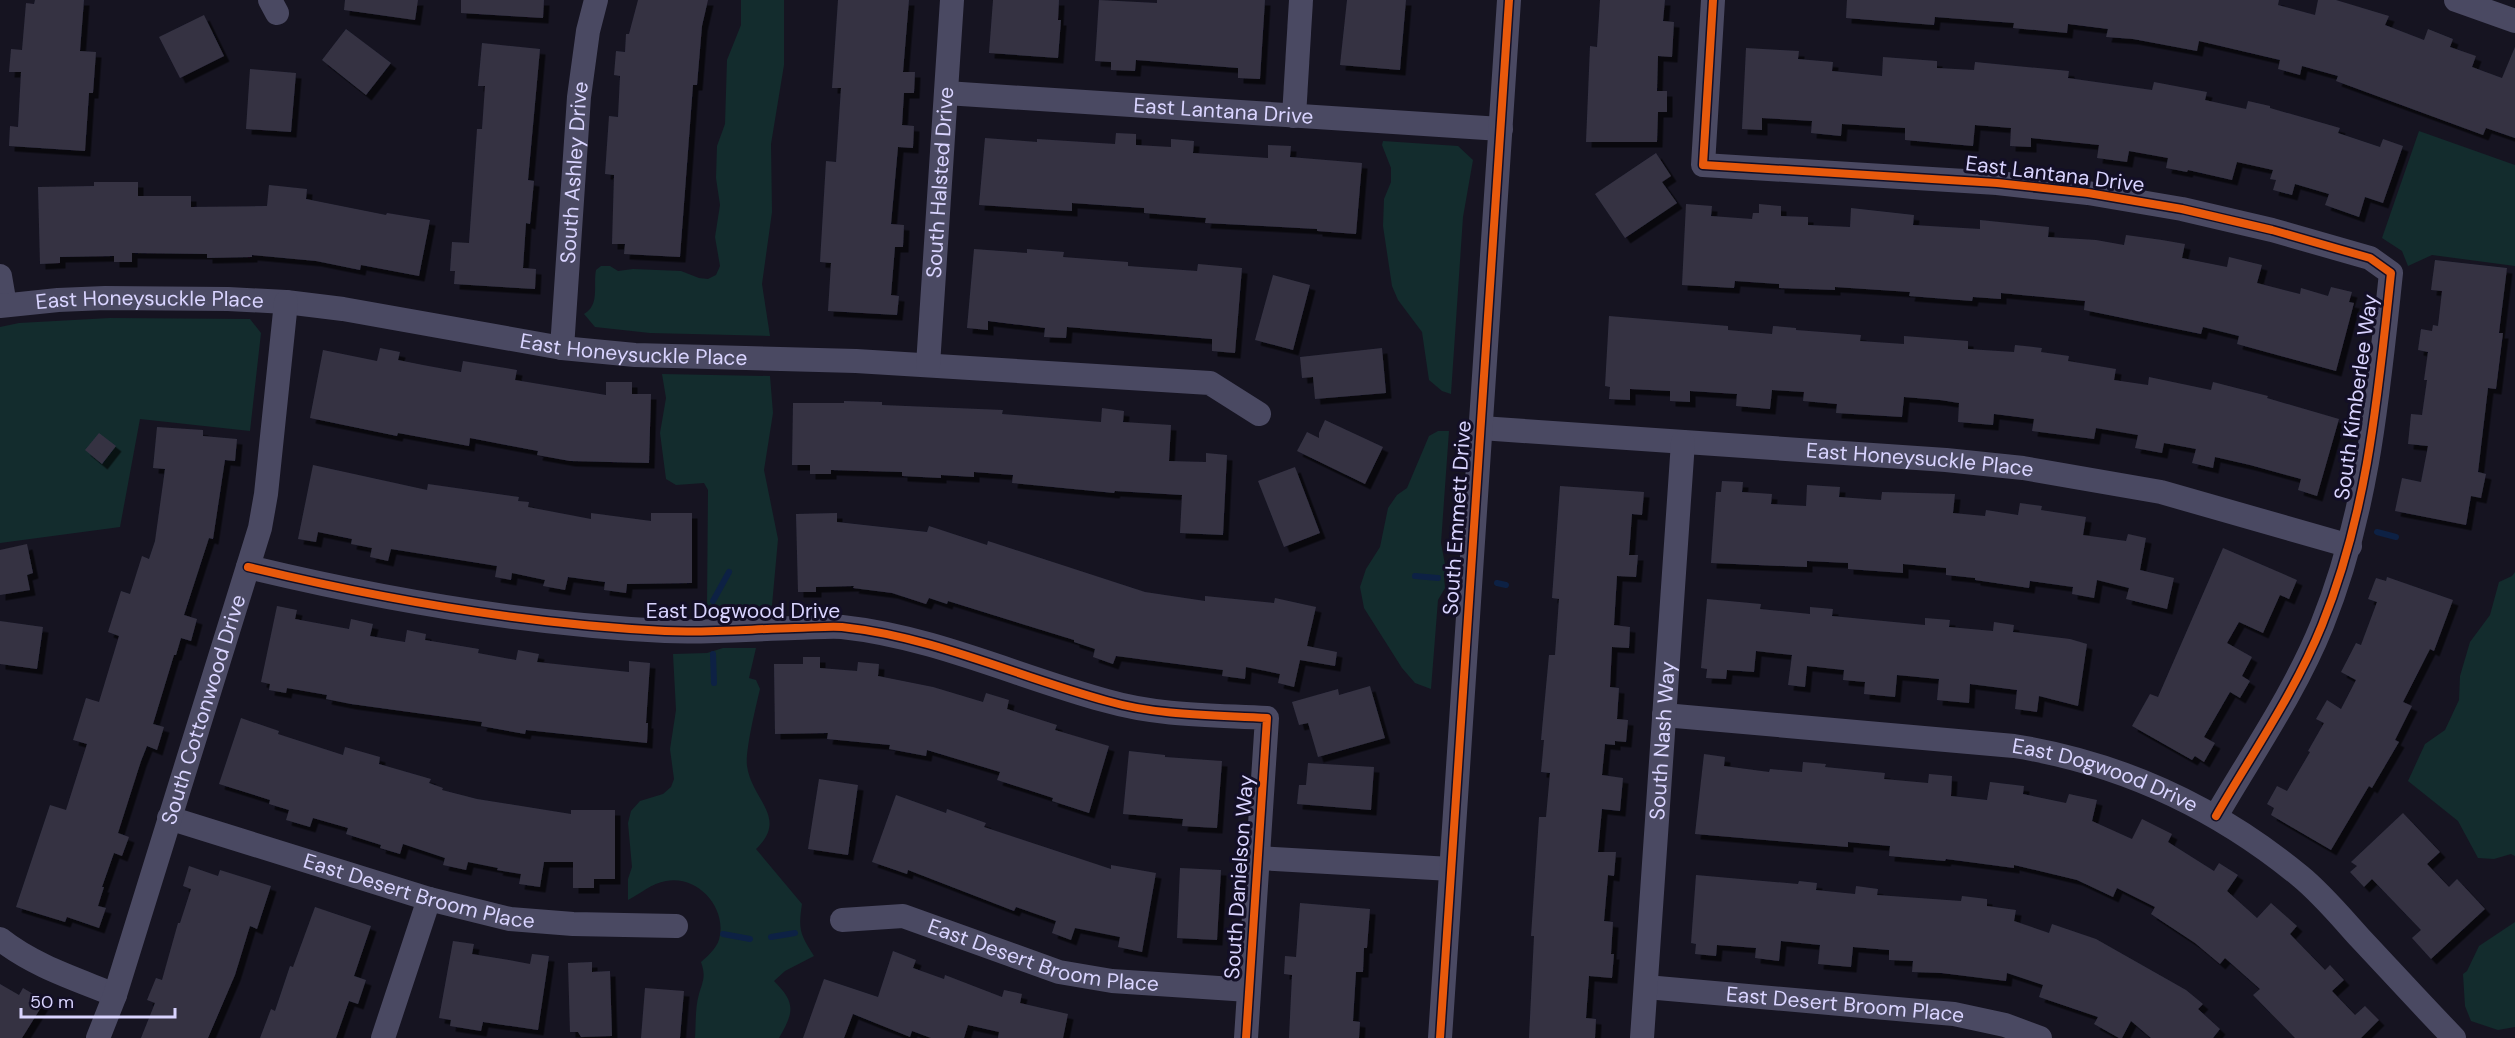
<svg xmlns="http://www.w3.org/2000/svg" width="2515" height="1038" font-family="'DM Sans',sans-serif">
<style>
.green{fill:#132c2d}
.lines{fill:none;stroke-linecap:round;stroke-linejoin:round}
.stream{stroke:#0d2144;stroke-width:6}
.building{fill:#343243;filter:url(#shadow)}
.minor{stroke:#4a4962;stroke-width:24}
.cycleway-casing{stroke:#130f26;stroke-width:11}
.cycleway{stroke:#e8590c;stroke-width:8}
.labels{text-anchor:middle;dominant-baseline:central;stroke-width:6;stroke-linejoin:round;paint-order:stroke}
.street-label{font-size:21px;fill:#d9d4ff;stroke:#130f26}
</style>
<defs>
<filter id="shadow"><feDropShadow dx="5.5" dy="5.5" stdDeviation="0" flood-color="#0009"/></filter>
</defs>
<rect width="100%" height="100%" fill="#161421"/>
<path class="green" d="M741 0H784V65L771 144 772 212 762 284 770 336 650 333 595 327 584 314C600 305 593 286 596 270L601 266H610L618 271 633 269 681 271 699 278 708 279 716 275 720 266 715 237 720 205 716 178 717 146 725 124 727 60 741 25Z
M2419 131 2515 165V266L2432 255 2408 266 2402 251 2382 238Z
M1383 141 1458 146 1473 160 1463 217 1451 394 1442 391 1429 380 1422 332 1398 300 1392 286 1383 226 1384 199 1391 182V168L1382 145Z
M110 318 250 319 261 333 250 431 140 419 120 527 0 543V327L19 323Z
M662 374 770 376 773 413 764 470 778 539 772 605 770 607 707 606 708 490 704 483 676 485 666 479 660 433 666 398Z
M1438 431H1449L1441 543 1446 570 1444 577 1445 588 1438 600 1431 689 1415 683 1402 668 1364 608 1360 587 1366 569 1380 547 1388 508 1397 495 1407 488 1429 436Z
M2515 572V856L2511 854 2494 859 2478 858 2458 821 2408 781 2425 744 2445 730 2459 700 2460 676 2470 642 2490 615 2499 582 2512 576Z
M723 648H756L749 678 756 680 760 689C756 706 745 751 747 766 752 801 789 817 756 849L802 904C798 930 800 934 814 956L785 971 774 981C796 1003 794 1012 779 1038H695C696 1024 695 1008 699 994 703 981 706 976 701 962 709 955 719 946 720 935 725 905 696 875 666 881 652 883 640 894 628 900V879L632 867 628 823 631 811 640 801 663 794 671 787 674 779 670 749 676 710 673 654 707 653Z
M2515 922V1027L2498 1030 2471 1021 2465 1006 2463 974 2467 971 2479 946Z"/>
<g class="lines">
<path class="stream" d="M2377 532 2396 537
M1415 576 1438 578
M1497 583 1506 585
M713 601 729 572
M713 654 714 683
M723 934 750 939
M771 937 795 933"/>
</g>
<path class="building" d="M35 0H84L80 51 96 52 93 93H89L85 151 9 146 10 126 18 127 21 72H9L11 49 22 50 26 3 34 4Z
M345 0H418L415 20 344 10Z
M461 0H544L543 18 461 13Z
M638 0H708L702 26 697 85H693L680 257 624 254 625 244H612L614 175 605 174 609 116 618 117 620 76 614 75 616 51 625 52 626 34H629Z
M838 0H909L903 72H915L914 93H904L902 125 914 126 913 148 898 147 891 224 904 225 903 247H895L891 295 899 296 897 315 828 311 831 263 820 262 826 161 836 162 841 88H832Z
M993 0H1059L1058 20H1061L1058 58 989 53Z
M1099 0 1157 3V0H1265L1260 79 1238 78V68L1136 60 1135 71 1111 70V62L1095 61Z
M1347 0H1406L1400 70 1340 65Z
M1600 0H1665L1663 21 1674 22 1672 57 1658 56 1657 91H1667V112H1658L1657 142H1586L1590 46 1597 47Z
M1847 0H2279L2278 5 2315 15 2318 0H2336L2389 16 2385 25 2424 40 2428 29 2453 39 2450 47 2476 56 2472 67 2502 78 2515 47V138L2486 128 2483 135 2336 81 2338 76 2302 66 2300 75 2278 69 2280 60 2199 41 2197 51 2133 39 2106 37 2108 29 2068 24 2067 33 2013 28 2014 23 1935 17 1934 25 1846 18Z
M204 15 224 56 180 78 159 37Z
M346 29 391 63 366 95 322 60Z
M482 43 540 49 528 180 534 181 530 224 526 223 523 268 536 269 535 289 454 284 455 271H450L452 242 469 243 477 129H482L485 86H478Z
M1746 48 1799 51 1798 59 1833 62 1832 71 1882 76 1883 57 1937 61V68L1974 70 1975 62 2069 71 2068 78 2152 90 2154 82 2207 92 2205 100 2246 109 2248 101 2270 106V108L2340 128 2338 133 2380 147 2383 139 2403 146 2383 203 2365 197 2359 217 2325 205 2329 194 2295 184 2292 195 2273 190 2276 180 2270 179 2273 170 2237 162 2232 180 2188 170 2187 172 2166 168 2168 158 2129 151 2127 162 2097 158 2099 145 2031 138V147L2010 146 2011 128 1975 125 1973 146 1905 140V128L1842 124 1841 136 1811 133 1812 121 1762 118V130L1742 129Z
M250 69 296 73 291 132 246 129Z
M1116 133 1136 134V145L1171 147V139L1194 141 1193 153 1268 158V145L1291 146 1290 157 1362 163 1356 234 1317 231V229L1205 223 1206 218 1144 213V208L1072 203V211L979 205 985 138 1037 142V139L1115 144Z
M1656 153 1671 176 1662 182 1677 203 1625 238 1595 194Z
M94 182H138V196H191V207L267 206 269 185 307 189 306 199 386 215 387 213 430 220 419 276 361 265 360 270 316 261 252 255V257L207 258V254L132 253V262H114V256L60 257V263L40 264 38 187 94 186Z
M1686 204 1712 206 1711 216 1752 219 1753 213H1759V204L1781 206V216L1808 217V225L1850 227 1851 208 1914 215 1913 225 1980 229V220L2049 227 2048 237 2096 240 2124 245 2126 235 2162 240 2185 244 2182 258 2227 267 2229 257 2262 265 2257 283 2300 294 2301 288 2328 296 2331 287 2352 292 2349 302 2354 303 2336 371 2237 344 2239 336 2203 327 2201 334 2084 310 2085 301 2001 293V299L1973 297 1972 301 1909 296 1910 292 1835 287V290L1779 288V284L1735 281 1734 288 1682 285Z
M974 249 1027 253V249L1064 252 1063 257 1128 262V266L1197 271 1198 264 1242 268 1235 353 1212 351V339L1067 327 1066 338 1044 337 1045 328 988 321V330L967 328Z
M2435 260 2507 268 2499 333H2503L2496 389 2488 388 2478 472 2486 474 2481 498 2471 496 2466 525 2395 511 2402 478 2421 482 2428 446 2408 444 2411 414 2422 415 2427 380H2424L2428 352 2418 350 2421 329 2432 331 2433 325 2438 326 2442 291 2431 290Z
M1273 275 1310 285 1293 350 1255 340Z
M1609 316 1728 326V330L1772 334 1773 326 1796 328V330L1861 335 1860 341 1904 344V336L1968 341V349L2014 352 2015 345 2042 348 2041 352 2069 356 2068 361 2116 369 2114 380 2148 385 2149 377 2211 390 2213 382 2268 396 2267 398 2339 419 2317 496 2298 490 2301 479 2250 465 2215 457 2213 468 2192 463 2196 449 2164 443 2162 453 2135 448 2138 435 2096 428 2094 439 2032 431 2034 419 1994 414 1993 425 1958 422 1959 403 1940 400 1904 397 1902 417 1836 413 1837 404 1803 401 1804 392 1772 390 1770 409 1736 406 1737 394 1690 391V402L1670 401V391L1630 389V400L1609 399 1610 387 1605 386Z
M380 348 400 352 398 360 423 365 461 372 463 361 517 370 515 380 606 395V382H632V394H651L649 463 570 461 537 455 538 451 470 438 469 446 398 433 397 436 310 418 323 350 377 361Z
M1382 348 1386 393 1315 399 1313 377 1302 378 1300 357Z
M844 401 882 402V405L1003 410 1002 414 1101 422 1102 408 1124 411 1123 422 1171 425 1169 461 1206 462V453L1227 455 1223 535 1180 533 1182 495 1115 491 1114 493 1012 483 1013 475 974 472V477L941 475V478L902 476V472L831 470V474H810V465H792L793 403H844Z
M1325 420 1383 447 1365 484 1297 451 1307 432 1319 438V433Z
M157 427 203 430V436L237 439 235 461 225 460 213 539 209 538 184 615 197 619 191 641 181 638 176 655H174L153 724 164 727 157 750 147 746 141 761 118 833 129 837 122 856 114 853 102 887H104L98 906 106 908 99 928 67 917 65 922 16 907 50 805 66 810 87 744 73 740 86 698 99 702 119 636 108 632 121 591 130 594 142 556 149 559 155 541 165 469 153 468Z
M99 433 116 446 102 464 85 450Z
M313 465 427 490 428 484 519 497 518 501 529 502 528 507 591 519V513L651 521V513H692V583L627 584 626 593 604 590 605 582 568 577 565 590 543 586 545 580 512 573 511 580 495 577 497 566 391 549 388 561 370 557 372 548 351 544 352 539 318 532 316 542 298 539Z
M1295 467 1320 533 1284 547 1258 481Z
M1722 481 1743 482 1742 492 1772 494 1771 504 1806 506 1807 485 1840 487 1839 497 1881 500 1882 492 1955 494 1953 513 1985 516 1986 510 2018 515 2020 503 2042 506 2041 510 2086 517 2083 535 2126 541 2128 534 2146 538 2140 570 2174 578 2167 609 2126 599 2129 588 2097 580 2094 598 2072 594 2073 587 2030 581 2029 588 1975 580V578L1946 575V568L1903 564V573L1848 569V563L1807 561V567L1711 563 1716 492H1721Z
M1560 486 1644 492 1642 515 1632 514 1629 555H1638L1636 577 1617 576 1614 625 1630 627 1629 648 1612 647 1610 687 1619 688 1617 719 1628 720 1626 742 1615 741V745L1605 744 1602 775 1623 778 1620 811 1602 809 1598 852H1616L1614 876 1608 875 1604 921 1613 922 1611 954H1614L1612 978 1589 976 1586 1018 1596 1019 1595 1038H1529L1534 936H1531L1539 817H1546L1550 773 1541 772 1544 740H1541L1549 655H1555L1559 599 1552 598Z
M837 513V522L927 532 929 526 987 545 988 541 1145 592 1205 601V596L1274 603 1275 598 1316 607 1307 646 1337 652 1335 666 1300 660 1294 687 1278 683 1280 674 1246 667 1245 679 1222 676 1223 670 1116 656 1113 664 1093 657 1095 649 1074 642V640L948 601 947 604 929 598 926 604 892 593 853 588 854 586 816 587V592H798L796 514Z
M27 544 33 573 27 575 30 590 0 595V550Z
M2223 548 2297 580 2289 599 2280 595 2263 633 2239 622 2227 643 2252 657 2242 676 2250 681 2240 698 2230 692 2204 737 2215 743 2204 762 2195 756 2192 760 2132 726 2150 694 2158 697Z
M2387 577 2453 600 2434 651 2430 649 2403 702 2412 706 2395 740 2399 742 2372 788 2369 786 2331 850 2271 815 2274 808 2267 804 2277 786 2287 791 2310 752 2308 751 2324 723 2316 719 2327 700 2341 709 2356 680 2341 672 2356 643 2361 645 2377 602 2368 599 2376 578 2386 581Z
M1707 599 1761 604 1760 609 1810 614V607L1833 609 1832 616 1925 625V618L1950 620 1949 627 1993 631 1994 622 2014 625 2013 632 2070 639 2087 644 2078 706 2039 696 2037 712 2015 709 2017 690 1970 684 1969 703 1937 700 1939 679 1897 675 1895 697 1864 694 1865 682 1843 680 1844 670 1807 666 1805 687 1788 685 1792 655 1756 651 1754 672 1727 670 1726 679 1706 678 1707 669 1701 668Z
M277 606 297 610 295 619 349 629 351 619 373 624 370 636 405 642 407 630 426 634 425 640 479 649 478 653 516 660 518 650 539 654 537 662 629 672V661L650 663 646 723H648L647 743 526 730 525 734 481 726 482 722 351 704 326 699 327 695 287 688 286 693 269 690 270 684 261 682Z
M0 621 43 627 37 669 0 664Z
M803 657H820V668L857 671 858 662 879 664 878 676 933 687 983 702 986 693 1009 700 1007 709 1057 725 1055 730 1109 746 1089 813 1052 801 1053 798 997 780 1000 772 927 750 926 756 889 749 890 745 827 739 828 733 775 734 774 664H803Z
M1370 686 1385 738 1318 757 1308 723 1299 725 1292 702 1338 689 1339 695Z
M241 718 279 731 278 734 343 755 345 747 380 757 379 764 431 779 429 783 443 788 442 790 477 799 571 814V810H615V879H594V888H573V862H544L540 887 519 884 521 874 497 870 498 868 468 862 466 870 443 865 445 858 403 844 400 854 380 848 381 845 346 834 348 828 313 818 310 827 286 820 289 810 269 804 270 800 219 784Z
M1129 751 1165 755V757L1222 761 1217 828 1182 826 1183 819 1123 814Z
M1704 754 1725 757 1724 766 1769 772 1770 769 1802 772 1803 762 1826 764 1825 767 1885 773 1884 779 1928 783 1929 774 1952 776 1951 796 1987 800 1990 782 2024 786 2023 794 2066 803 2069 794 2097 800 2092 821 2132 839 2142 819 2172 834 2168 842 2214 871 2219 863 2238 875 2227 891 2257 918 2271 903 2297 926 2290 934 2325 970 2330 965 2344 980 2332 991 2355 1015 2365 1006 2379 1020 2361 1038H2295L2253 995 2260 989 2225 958 2220 964 2195 943 2151 914 2155 907 2117 888 2113 897 2077 880 2014 865V868L1946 859 1945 861 1889 856 1890 846 1848 842V847L1695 834Z
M1308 763 1374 767 1371 810 1297 804 1299 785H1306Z
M819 779 858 785 848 855 808 849Z
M896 795 946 813 947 809 986 823 984 827 1111 869V865L1156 873 1142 952 1118 947 1120 937 1075 928 1071 940 1052 933 1056 921 1016 907 1014 911 908 870 907 874 872 862Z
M2403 813 2440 852 2427 864 2449 887 2457 879 2485 909 2431 959 2412 938 2421 930 2372 879 2364 887 2350 872 2357 866 2351 862Z
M189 866 218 876 220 870 271 886 257 929 250 926 235 975 208 1038H141L155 1003 147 1000 156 978 162 980 178 923H180L191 889 183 886Z
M1180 868 1221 870 1217 940 1177 938Z
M1696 875 1798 884 1799 881 1817 883 1816 890 1855 894 1856 886 1878 889 1877 895 1961 901 1962 896 1987 899V906L2016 910 2014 921 2049 933 2052 924 2096 939 2186 990 2203 1004 2198 1009 2220 1029 2213 1038H2151L2131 1021 2122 1038H2119L2094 1024 2098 1017 2039 997 2043 985 2007 973 2006 981 1941 973 1912 972 1913 961 1889 960V950L1853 947 1851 967 1818 964 1820 945 1781 941 1779 961 1755 958 1756 948 1717 945 1716 956 1695 954 1696 944 1691 943Z
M1300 903 1370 909 1367 948H1364L1363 972H1356L1353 1021 1360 1022 1359 1038H1289L1292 975 1284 974 1285 956 1296 957Z
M315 907 371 926 354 976 366 980 358 1004 349 1001 336 1038H260L271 1009 275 1011 290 966 293 967Z
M453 941 474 944 472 954 509 960 530 964 532 954 549 956 538 1030 483 1022 481 1031 450 1026 451 1020 439 1018Z
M893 951 916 960 913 968 944 979 945 975 1002 997 1004 990 1022 994 1020 1003 1068 1014 1063 1038H998L999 1032 968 1025 964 1038H931L912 1031 910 1037 853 1014 844 1038H803L824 979 878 997Z
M592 962V972L610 971 612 1036 581 1037 578 1032H570L568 963Z
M0 984 19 995 23 988 45 1001 22 1038H0Z
M645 988 684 991 680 1038H641Z"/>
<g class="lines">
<g class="minor">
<path d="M270 0 277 13"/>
<path d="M1713 0 1703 165 1997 183 2088 193 2182 209 2272 230 2370 258 2391 273C2378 394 2368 511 2322 625 2295 692 2252 754 2216 816"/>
<path d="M2456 0 2515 21"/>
<path id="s1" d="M946 93 1501 129"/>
<path d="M1294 116 1301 0"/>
<path d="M0 276 5 305"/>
<path id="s2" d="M0 306 58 300 105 298 228 299 286 302 343 309 562 348 635 355 856 361 1210 383 1259 414"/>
<path id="s3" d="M562 348 579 97 588 31 596 0"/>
<path id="s4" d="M928 365 952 0"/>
<path id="s5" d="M1481 428 1946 460 2023 468 2161 492 2350 546"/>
<path d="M248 567C385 600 524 624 665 631 708 633 752 629 795 628 810 628 827 626 842 627 935 637 1018 677 1107 701 1159 716 1214 715 1267 718L1246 1038"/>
<path id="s6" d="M1664 715 2014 746C2121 763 2216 807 2300 876 2322 894 2341 917 2360 938 2391 971 2422 1005 2454 1038"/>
<path id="s7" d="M169 818 429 899 510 919 573 924 676 926"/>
<path d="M1258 858 1451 869"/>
<path id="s8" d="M842 920 903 916 1059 972 1112 981 1249 990"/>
<path d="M0 939C34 966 76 979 115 995"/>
<path id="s9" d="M1646 987 1954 1014 2005 1025 2040 1038"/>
<path id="s10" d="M98 1038 115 995 260 528 266 494 286 302"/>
<path d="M383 1038 429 899"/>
<path d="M1440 1038 1509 0"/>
<path id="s11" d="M1642 1038 1683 442"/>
</g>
<defs>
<path id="cycleway" d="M1713 0 1703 165 1997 183 2088 193 2182 209 2272 230 2370 258 2391 273C2378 394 2368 511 2322 625 2295 692 2252 754 2216 816
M248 567C385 600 524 624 665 631 708 633 752 629 795 628 810 628 827 626 842 627 935 637 1018 677 1107 701 1159 716 1214 715 1267 718L1246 1038
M1440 1038 1509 0"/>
</defs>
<use href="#cycleway" class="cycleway-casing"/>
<use href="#cycleway" class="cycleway"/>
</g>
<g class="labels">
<g class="street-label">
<text stroke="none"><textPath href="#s1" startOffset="278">East Lantana Drive</textPath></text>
<text stroke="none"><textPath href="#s3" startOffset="176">South Ashley Drive</textPath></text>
<text transform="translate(2055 174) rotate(7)">East Lantana Drive</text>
<text stroke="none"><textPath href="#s4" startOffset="183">South Halsted Drive</textPath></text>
<text stroke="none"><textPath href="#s2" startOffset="150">East Honeysuckle Place</textPath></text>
<text stroke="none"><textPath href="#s2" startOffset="638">East Honeysuckle Place</textPath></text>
<text transform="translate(2356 397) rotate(-82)">South Kimberlee Way</text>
<text stroke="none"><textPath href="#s5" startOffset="440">East Honeysuckle Place</textPath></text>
<text transform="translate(1457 518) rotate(-86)">South Emmett Drive</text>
<text x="743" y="611">East Dogwood Drive</text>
<text stroke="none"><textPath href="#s10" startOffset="345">South Cottonwood Drive</textPath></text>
<text stroke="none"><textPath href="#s11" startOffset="298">South Nash Way</textPath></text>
<text stroke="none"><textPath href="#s6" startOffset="447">East Dogwood Drive</textPath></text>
<text transform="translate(1239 877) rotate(-86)">South Danielson Way</text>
<text stroke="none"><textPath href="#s7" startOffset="261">East Desert Broom Place</textPath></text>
<text stroke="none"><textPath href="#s8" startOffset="208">East Desert Broom Place</textPath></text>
<text stroke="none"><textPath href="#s9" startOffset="200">East Desert Broom Place</textPath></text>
</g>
</g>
<path d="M21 1008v9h154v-9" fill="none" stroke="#d9d4ff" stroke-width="3"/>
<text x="30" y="1008" font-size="18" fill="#d9d4ff" stroke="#130f26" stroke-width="4.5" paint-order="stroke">50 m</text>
</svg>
